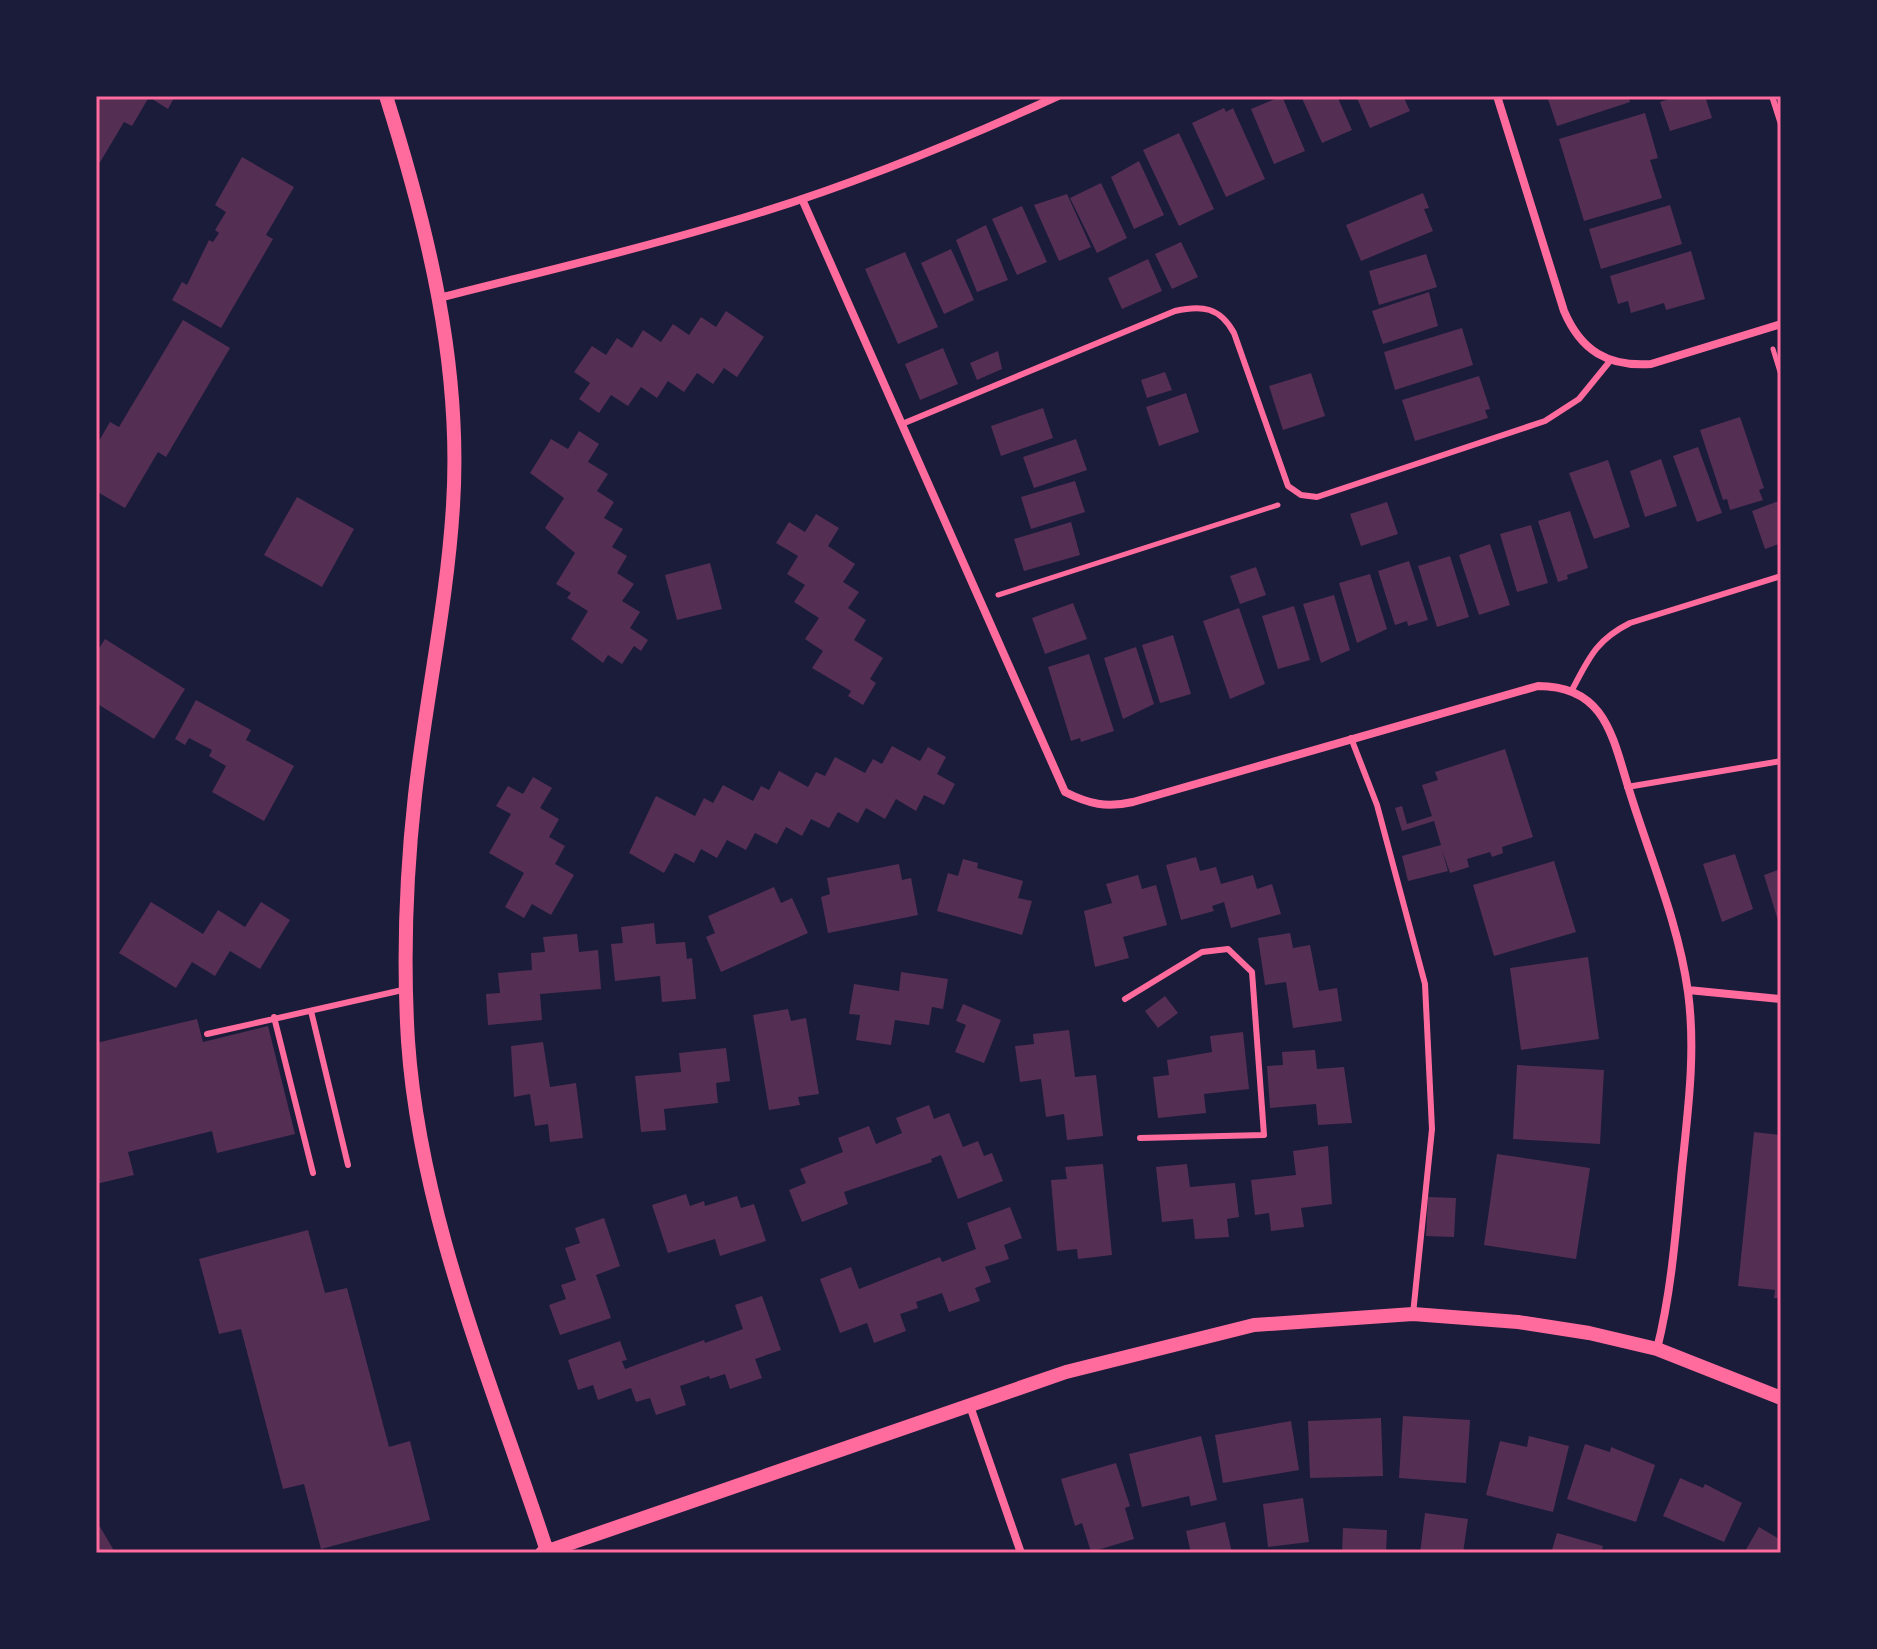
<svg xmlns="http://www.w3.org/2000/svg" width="1877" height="1649" font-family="Roboto,sans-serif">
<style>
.building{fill:#542f53}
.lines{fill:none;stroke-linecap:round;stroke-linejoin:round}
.path{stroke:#ff6b9d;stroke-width:5}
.service{stroke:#ff6b9d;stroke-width:6}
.minor{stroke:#ff6b9d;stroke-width:8}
.tertiary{stroke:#ff6b9d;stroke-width:14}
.neatline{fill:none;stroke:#ff6b9d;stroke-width:3}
</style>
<rect width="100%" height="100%" fill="#1b1b3a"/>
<path class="building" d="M96 96H175L168 109 149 97 132 126 124 122 96 169Z
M1282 96 1305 151 1274 164 1251 109Z
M1301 96H1337L1352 130 1322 143Z
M1356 96H1403L1410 111 1370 128Z
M1547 96H1628L1630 102 1557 126Z
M1678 96H1705L1712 118 1670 131 1660 102Z
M1224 108 1226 112 1233 108 1265 179 1226 197 1192 123Z
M1645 113 1658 158 1650 160 1662 198 1584 221 1559 139Z
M1179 133 1214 209 1179 226 1143 150Z
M242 157 294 187 266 235 273 239 221 328 172 300 182 282 187 285 209 240 213 242 219 233 215 230 226 212 215 205Z
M1139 161 1164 215 1134 229 1111 177Z
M1101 183 1127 238 1097 253 1070 198Z
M1423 193 1429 208 1424 209 1433 231 1361 261 1346 225Z
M1067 194 1091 247 1059 261 1034 205Z
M1670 205 1682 244 1601 269 1589 229Z
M1022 206 1047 262 1017 275 992 219Z
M986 225 1008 280 977 292 956 240Z
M1181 242 1198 277 1172 289 1155 254Z
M951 249 974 300 944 314 921 263Z
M1691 251 1705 299 1666 310 1664 303 1631 313 1628 301 1618 304 1610 276Z
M905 252 938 327 898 344 865 269Z
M1426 254 1437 287 1379 305 1369 271Z
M1148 259 1162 291 1122 309 1108 278Z
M1429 292 1438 326 1383 344 1372 311Z
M726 311 764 337 737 377 724 368 713 384 697 373 684 392 668 381 657 398 641 387 628 406 611 395 599 413 579 399 590 383 574 372 592 346 606 355 617 338 632 348 643 330 661 342 673 324 689 335 701 317 716 327Z
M183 320 230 348 166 457 158 452 125 508 96 491V446L110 422 119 427Z
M1462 328 1473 365 1395 390 1384 352Z
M943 348 958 384 920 400 905 364Z
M998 351 1002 369 977 380 970 363Z
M1165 372 1172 390 1147 398 1141 380Z
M1311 373 1325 416 1283 430 1269 386Z
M1479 376 1490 409 1485 410 1488 418 1415 441 1402 400Z
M1186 393 1199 432 1159 446 1146 407Z
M1043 408 1053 438 1001 456 991 426Z
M1740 417 1764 488 1759 490 1763 500 1730 510 1727 499 1723 500 1700 430Z
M579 431 599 444 588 462 608 474 597 491 614 502 604 518 623 529 612 547 627 556 617 573 634 584 622 601 640 612 630 628 648 640 641 651 634 646 622 664 608 655 603 663 571 639 588 611 567 598 571 593 556 584 575 553 545 528 564 498 530 473 551 439 568 449Z
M1076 439 1087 470 1034 488 1023 457Z
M1698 447 1722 513 1697 522 1673 456Z
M1661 459 1677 506 1645 517 1630 471Z
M1608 460 1630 527 1594 539 1569 473Z
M1075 481 1085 512 1031 529 1021 497Z
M297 497 354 529 322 587 264 555Z
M1781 500V543L1765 549 1752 511Z
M1387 502 1398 534 1361 546 1350 514Z
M1570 511 1588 568 1567 575 1568 579 1558 582 1538 521Z
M816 514 839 528 828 546 855 564 843 582 859 592 848 608 866 620 854 640 883 658 870 679 876 683 863 705 848 696 851 691 812 668 823 651 805 639 819 618 794 602 805 585 787 574 798 556 776 543 789 522 805 532Z
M1071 522 1080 555 1024 571 1014 539Z
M1531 525 1548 583 1517 592 1500 534Z
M1490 544 1510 605 1479 615 1459 555Z
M1450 556 1469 617 1437 627 1418 566Z
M1409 561 1428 620 1408 626 1407 621 1395 625 1378 571Z
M710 563 722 609 677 620 665 575Z
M1256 567 1266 595 1240 604 1230 576Z
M1370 574 1387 629 1357 643 1339 583Z
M1334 595 1350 650 1321 663 1303 604Z
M1073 603 1087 639 1045 654 1032 618Z
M1294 606 1310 660 1278 669 1262 616Z
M1239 608 1265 684 1230 699 1203 621Z
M1173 635 1191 694 1160 703 1142 645Z
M105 639 185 689 154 739 96 703V653Z
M1136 647 1154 704 1123 719 1104 658Z
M1089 654 1114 731 1081 742 1080 738 1071 741 1048 667Z
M196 700 251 730 246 740 294 766 264 821 212 792 226 766 209 756 212 750 189 738 185 745 175 739Z
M892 746 920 761 928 747 946 757 937 774 955 784 944 805 924 795 916 811 896 799 885 819 866 808 858 823 838 812 829 828 811 819 802 836 786 827 777 844 755 833 746 850 727 840 717 858 701 849 694 863 675 853 664 873 629 853 656 796 695 816 704 798 713 803 723 785 753 801 761 786 769 790 779 771 808 787 816 772 825 776 835 757 865 773 873 759 882 764Z
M1505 749 1533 837 1502 847 1503 853 1492 857 1490 852 1467 859 1469 867 1450 873 1442 850 1448 871 1408 881 1402 856 1441 845 1434 821 1402 831 1395 808 1402 806 1407 824 1432 816 1422 785 1438 780 1435 772Z
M533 777 552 788 540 808 559 819 549 837 565 846 555 864 574 875 551 915 532 904 524 918 505 907 524 873 489 853 511 814 496 806 508 786 523 794Z
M1735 854 1753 909 1722 922 1703 864Z
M1196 857 1200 871 1216 867 1221 884 1253 875 1257 889 1272 884 1281 914 1231 928 1224 902 1212 906 1214 911 1181 920 1166 865Z
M963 859 978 863 977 868 1023 881 1018 898 1032 901 1022 935 937 911 948 873 958 876Z
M1554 861 1576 932 1494 956 1473 885Z
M899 864 902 880 911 878 918 915 828 933 821 897 830 894 827 878Z
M1781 869V927H1780L1764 875Z
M1138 875 1142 889 1156 885 1167 925 1123 937 1129 958 1095 967 1084 911 1112 903 1106 884Z
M774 887 781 903 792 898 808 933 721 972 706 937 715 933 708 916Z
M151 902 203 934 218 910 245 927 261 902 290 920 260 969 230 951 215 976 192 962 176 988 119 953Z
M654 923 656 944 685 942 687 959 692 958 696 999 662 1002 660 976 615 981 611 944 623 943 621 927Z
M1290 933 1293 948 1310 945 1319 991 1337 988 1342 1021 1293 1028 1286 982 1265 985 1258 938Z
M577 934 579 952 598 950 601 989 540 994 542 1020 488 1025 486 994 500 993 498 973 532 970 531 953 545 952 543 937Z
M1588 957 1599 1039 1521 1050 1510 968Z
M901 972 948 979 943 1009 932 1007 929 1025 895 1020 891 1045 856 1040 860 1015 849 1014 854 984 899 991Z
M1165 996 1178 1013 1158 1028 1145 1011Z
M963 1004 1001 1020 984 1063 955 1052 966 1025 956 1021Z
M788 1009 791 1021 806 1018 819 1094 798 1097 800 1105 769 1110 753 1015Z
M197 1019 203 1042 268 1026 295 1134 217 1153 212 1131 128 1152 134 1175 96 1184V1043Z
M1069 1030 1075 1077 1096 1075 1103 1136 1067 1140 1064 1114 1046 1117 1041 1079 1020 1082 1015 1046 1034 1044 1033 1034Z
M1243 1032 1249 1089 1204 1094 1206 1113 1158 1118 1153 1077 1169 1075 1167 1060 1212 1052 1210 1036Z
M543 1042 550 1087 576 1083 583 1138 550 1142 548 1124 535 1126 530 1094 514 1097 511 1046Z
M726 1048 730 1081 716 1083 718 1103 664 1109 666 1130 641 1132 635 1076 681 1072 679 1053Z
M1315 1050 1317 1069 1344 1067 1352 1123 1318 1125 1316 1104 1270 1108 1267 1066 1283 1065 1282 1052Z
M1517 1065 1604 1070 1600 1144 1513 1139Z
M929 1105 934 1119 949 1113 963 1147 978 1141 984 1156 992 1153 1003 1181 958 1199 941 1155 931 1159 932 1162 844 1192 848 1204 802 1222 789 1190 806 1183 800 1169 843 1152 838 1138 869 1126 876 1144 902 1133 896 1118Z
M1754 1132 1781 1135V1298H1774L1775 1290 1738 1286Z
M1328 1146 1332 1204 1301 1208 1304 1227 1271 1231 1269 1213 1255 1215 1251 1180 1296 1175 1293 1151Z
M1497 1154 1590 1168 1576 1259 1484 1245Z
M1103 1164 1112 1255 1078 1259 1077 1249 1057 1251 1051 1180 1067 1179 1065 1167Z
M1187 1164 1190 1187 1235 1183 1239 1217 1227 1219 1229 1237 1195 1239 1193 1219 1162 1222 1156 1167Z
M686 1194 690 1206 704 1201 705 1206 737 1196 741 1208 754 1204 766 1241 720 1256 715 1239 668 1253 652 1205Z
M1428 1197 1456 1198 1454 1237 1426 1236Z
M1010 1207 1022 1238 1004 1245 1009 1259 985 1267 991 1282 975 1288 980 1301 949 1312 942 1293 916 1302 918 1308 900 1314 906 1331 874 1343 867 1323 840 1333 820 1279 851 1267 859 1289 940 1257 942 1262 976 1249 967 1223Z
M604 1218 620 1266 596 1275 611 1318 560 1335 549 1305 566 1299 561 1285 576 1280 565 1248 580 1243 575 1228Z
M308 1230 325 1293 347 1288 389 1447 410 1441 430 1520 321 1549 304 1484 283 1489 241 1329 219 1334 199 1259Z
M762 1296 781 1350 755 1359 762 1378 730 1389 725 1374 710 1379 709 1376 680 1386 686 1405 656 1415 650 1398 636 1402 631 1388 598 1400 593 1385 578 1390 568 1360 620 1341 627 1360 622 1361 625 1369 704 1340 705 1343 743 1329 735 1305Z
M1403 1416 1470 1420 1466 1483 1399 1478Z
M1381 1418 1383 1476 1310 1478 1308 1421Z
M1291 1421 1299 1470 1223 1483 1215 1435Z
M1201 1436 1217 1500 1191 1506 1189 1496 1142 1507 1129 1454Z
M1529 1436 1569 1446 1553 1512 1486 1495 1500 1441 1527 1447Z
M1585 1444 1610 1452 1611 1447 1655 1465 1636 1522 1567 1499Z
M1116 1463 1130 1506 1125 1508 1134 1539 1091 1552 1082 1523 1075 1526 1061 1479Z
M1680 1478 1703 1488 1705 1484 1742 1503 1724 1542 1663 1516Z
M1303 1498 1309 1542 1268 1547 1263 1504Z
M1425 1513 1468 1519 1463 1553H1420Z
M96 1520 113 1549 111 1553H96Z
M1225 1522 1232 1553H1191L1186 1531Z
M1759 1527 1781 1540V1553H1744Z
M1343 1528 1387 1530 1386 1553H1342Z
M1557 1533 1603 1546 1601 1553H1551Z"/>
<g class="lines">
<path class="path" d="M1773 349 1781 375
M998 595 1278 505"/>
<path class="service" d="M1772 96 1781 124
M902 424 1175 311C1202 305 1220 307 1234 333L1288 486 1301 495 1317 497 1545 421 1579 399 1610 361
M1572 690C1589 658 1596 640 1630 623L1781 576
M1351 738 1377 805 1425 984 1432 1129 1413 1314
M1627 787 1781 761
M1125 999 1202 952 1228 949 1252 972 1264 1135 1140 1138
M311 1011 348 1165
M274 1017 313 1173
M207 1034 407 989"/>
<path class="minor" d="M1497 96 1564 311C1581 351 1608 367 1651 364L1781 324
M802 199 1065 792C1089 804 1106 808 1133 802L1538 686C1609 686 1613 742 1632 799 1652 862 1679 926 1688 992 1696 1051 1688 1110 1682 1168 1676 1229 1672 1289 1657 1349
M439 298C533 274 628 252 722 224 837 191 949 146 1058 96
M1688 990 1781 999
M970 1406 1021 1553"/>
<path class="tertiary" d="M386 96C428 229 462 366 453 506 447 603 426 698 415 795 406 876 403 959 408 1041 420 1216 493 1386 547 1551
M542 1553 1066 1372 1254 1325 1413 1314 1518 1322 1589 1333 1657 1349 1781 1398"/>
</g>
<rect width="1877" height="1649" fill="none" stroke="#1b1b3a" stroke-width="196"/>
<rect x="98" y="98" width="1681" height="1453" class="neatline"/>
</svg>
